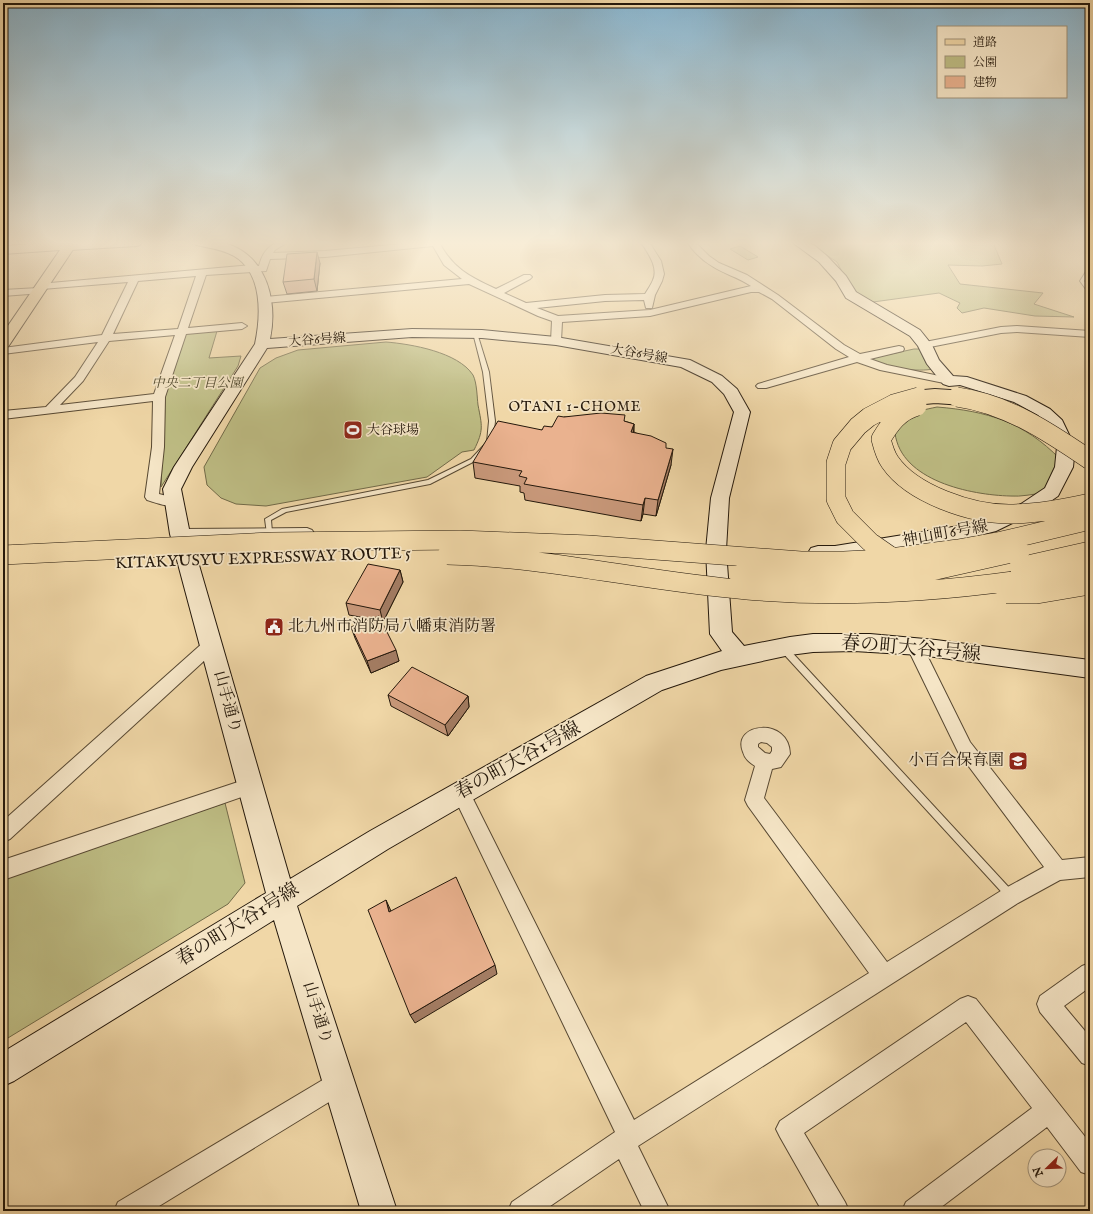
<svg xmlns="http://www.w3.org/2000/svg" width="1093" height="1214" font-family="'IM FELL English','Noto Serif JP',serif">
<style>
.green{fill:#bebd84;stroke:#716a48}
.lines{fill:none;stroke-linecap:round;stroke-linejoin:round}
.lane-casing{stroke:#574832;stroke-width:2}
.street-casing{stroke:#574832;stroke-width:2}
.secondary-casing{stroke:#24180b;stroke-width:2}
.primary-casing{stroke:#24180b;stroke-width:2}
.lane{fill:#f5e5c6;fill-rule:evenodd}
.street{fill:#f5e5c6;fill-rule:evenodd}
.secondary{fill:#f5e5c6;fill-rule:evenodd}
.primary{fill:#f0d7a7;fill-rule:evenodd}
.highway-bridge-far1-casing{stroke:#24180b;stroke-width:16;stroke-linecap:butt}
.highway-bridge-casing{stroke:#24180b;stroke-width:20;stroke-linecap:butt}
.highway-bridge-far1{stroke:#f0d7a7;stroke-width:14}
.highway-bridge{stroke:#f0d7a7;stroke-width:19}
.wall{fill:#c9997b;stroke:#24180b}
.shaded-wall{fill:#a47d64;stroke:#24180b}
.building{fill:#eab28f;stroke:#24180b}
.labels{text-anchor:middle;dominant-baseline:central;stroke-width:3.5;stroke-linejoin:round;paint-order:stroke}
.far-street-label{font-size:13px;fill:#24180b;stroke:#f5e5c6}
.far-park-label{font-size:13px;font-style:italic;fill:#524a2f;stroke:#f5e5c6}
.far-poi-label{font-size:13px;fill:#24180b;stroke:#f5e5c6;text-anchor:start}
.far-neighbourhood-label{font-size:14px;letter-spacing:1px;fill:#24180b;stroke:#f5e5c6}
.street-label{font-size:16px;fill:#24180b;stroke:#f5e5c6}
.poi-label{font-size:16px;fill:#24180b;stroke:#f5e5c6;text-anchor:start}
.near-street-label{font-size:19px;fill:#24180b;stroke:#f5e5c6}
</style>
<rect width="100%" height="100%" fill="#f0d7a7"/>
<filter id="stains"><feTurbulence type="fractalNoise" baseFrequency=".005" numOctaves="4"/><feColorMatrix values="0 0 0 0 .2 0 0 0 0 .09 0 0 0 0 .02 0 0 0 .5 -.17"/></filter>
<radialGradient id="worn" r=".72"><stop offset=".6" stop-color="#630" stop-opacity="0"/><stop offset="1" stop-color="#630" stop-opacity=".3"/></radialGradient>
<path class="green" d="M807 242H995L994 245 1002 264 982 266 948 265 960 284 1043 293 1034 304 1074 317 1035 316 984 308 962 313 957 308 960 303 939 293 873 302 858 294 847 281 837 262Z
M740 246 758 257 748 260 730 249Z
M217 331 209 358 241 356 238 366 161 487 165 397 186 333Z
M386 342C411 344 458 352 473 375 477 383 477 397 478 405 482 426 484 430 474 450L462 452 427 477 266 506 236 504 221 498 207 485 204 467 260 368 276 358 298 350Z
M914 349H920L933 369C920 372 881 369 872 358Z
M937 407C987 411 1024 422 1060 459L1044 493C1033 494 1021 497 1010 496 971 495 901 481 895 433 908 413 913 412 937 407Z
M225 803 245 883 228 904 3 1041V878Z"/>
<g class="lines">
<defs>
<path id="lane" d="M1088 263H1090V272L1084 281 1090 288V292H1088L1080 281 1087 270Z
M473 332 477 333 489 372 495 421 493 442 475 461 430 484 286 512 271 520 272 532 269 534H267L265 519 282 509 428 480 471 459 487 442 489 421 483 372 473 333Z
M784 646 787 647 1014 893 1016 896 1014 899 1011 901 1008 899 781 651 780 649 781 647Z"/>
<path id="street" d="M278 242H288L275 250 273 253 325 251 424 242H439C452 268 470 277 496 289L524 275H530L532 277 530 279 504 293 526 303 605 295 645 294C648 289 651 285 653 280 659 267 647 252 641 242H649L661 261 664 274 662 281 655 295 652 308H646L644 300 605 301 537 308 558 316 650 310 751 286C738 277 724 274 712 266 702 260 693 251 687 242H695L709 256 719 263 747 275 778 295 844 345 860 354 899 346 903 347 904 349 903 351 870 359 887 365 949 378 955 381 949 384 880 370 857 362 766 388H758L756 386 758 384 849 357 836 349 772 299 759 292H751L650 316 562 322 561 341 556 344 551 341 552 321 538 316 469 284 265 303 260 300 265 297 462 279 444 265 433 246 325 257 270 259 266 271 206 275 188 328 242 323 247 326 242 329 186 334 165 397 164 447 159 494 179 499 181 502 179 505C169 508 157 503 147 500L145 497 152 447 153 401 3 419V411L46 407 75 377 98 342 3 354V348L102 335 128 282 42 289 37 286 39 284 252 265 259 266C262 254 267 247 278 242ZM196 276 178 329 113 334 138 281ZM175 335 154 394 60 405 83 381 109 341Z
M39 288 42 289 44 291 42 293 3 296V290Z
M1017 326 1090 331V337L1017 332 1001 333 925 348 920 345 925 342 1001 327Z
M307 528 312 530 314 533 312 536 307 538 196 539 175 537 173 534 175 531 180 529Z
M211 639 217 641 219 645 217 649 10 839 3 842V821L205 641Z
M914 639 920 641 970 742 1062 860 1090 857V877L1060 880 1018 903 638 1146 670 1211H644L619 1159 543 1211H508L512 1202 615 1132 455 799 452 793 455 787 461 785 467 787 634 1120 869 973 748 806 745 800 755 766C749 762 745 759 743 752 731 723 789 716 790 754L781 767 772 769 764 798 887 962 1004 889 1044 867 958 752 906 645 908 641ZM761 742 767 743 772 747V751L770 754 765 753 758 747V744Z
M250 778 256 780 259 786 256 792 3 880V860Z
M1090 963V987L1064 1006 1090 1037V1066L1082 1063 1040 1012 1037 1004 1040 996 1082 966Z
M968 996 976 999 1090 1143V1175L1081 1172 1047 1127 936 1211H902L906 1202 1032 1108 966 1022 804 1133 845 1202 849 1211H822L780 1137 776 1129 780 1121 960 999Z
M339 1071 347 1075 351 1083 347 1091 151 1211H114L118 1202 331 1075Z"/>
<path id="secondary" d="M70 242H142L140 245 136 246 70 250 66 249 64 246 66 243Z
M194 242C254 233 281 286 270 339L412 329 482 330 556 337 690 360 722 376 737 389 750 412 729 498 726 550 732 632 744 646 790 637 813 634H870L936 640 1090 660V678L920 655 854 651 813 652 790 655 721 670 662 690 388 849 297 906 397 1211H361L274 920 14 1081 3 1086V1052L266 893 170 534 163 489 174 467 255 344C261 316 263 273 234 256 222 249 209 248 196 245ZM412 337 482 338 556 345 681 367 712 382 724 394 734 412 711 498 706 550 710 634 722 651 646 676 370 831 290 879 190 534 181 489 192 467 267 348Z
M792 242H806L815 246 827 256 846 276 856 292 920 330 932 345 939 360 953 376 967 377 1026 396 1050 409 1062 420 1075 447 1073 467 1058 496 1035 512 996 531 965 539 835 560H818L811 558 808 553 811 548 818 546H835L965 525 990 519 1021 504 1045 488 1055 467 1057 447 1048 426 1038 415 1014 402 960 385 949 386 943 384 927 364 918 346 910 336 846 298 836 281 819 262Z"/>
<path id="primary" d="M65 242H78L8 347 3 349V333L60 250 3 254V246Z"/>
</defs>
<use href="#lane" class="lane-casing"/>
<use href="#street" class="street-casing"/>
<use href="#secondary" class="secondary-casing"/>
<use href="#primary" class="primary-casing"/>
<use href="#lane" class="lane"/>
<use href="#street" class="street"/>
<use href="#secondary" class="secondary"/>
<use href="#primary" class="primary"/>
<defs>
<path id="highway-bridge-far1" d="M914 398 935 396 964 398"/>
<path id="highway-bridge" d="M957 397C1007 404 1049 432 1090 460
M917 406C899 411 890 424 881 439 883 447 885 455 890 462 912 494 971 514 1009 514 1037 514 1063 509 1090 503
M3 555 272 542 460 540 589 545 801 561H844L883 559 958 549 1002 541 1090 520
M447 555C548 557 647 582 747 590 862 600 976 589 1090 569
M896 560 870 542 845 517 836 499V463L842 445 858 426 869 417 894 404 919 397
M1019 567 1090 551
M739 575 792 578H841L927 572 1020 551
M1006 594H1037L1090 585"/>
</defs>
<use href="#highway-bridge-far1" class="highway-bridge-far1-casing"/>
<use href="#highway-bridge" class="highway-bridge-casing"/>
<use href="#highway-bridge-far1" class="highway-bridge-far1"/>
<use href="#highway-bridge" class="highway-bridge"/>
</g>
<path class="wall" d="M320 263 317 291 287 294 283 282Z
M564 417 624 421 634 424V432L666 448 671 465 656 516 643 514 641 521 525 500 524 493 520 492V486L475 478 473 462 542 430 552 427Z
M400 570 403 582 383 622 381 621 399 661 371 673 355 638 351 627 371 619 349 615 346 603Z
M388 695 468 696 469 707 448 736 391 706Z"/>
<path class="shaded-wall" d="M317 252 320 263 317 291 314 279Z
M634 424 633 439 631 432Z
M673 449 671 465 656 516 658 500Z
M645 498 643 514 641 521 643 505Z
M400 570 403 582 383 622 380 610Z
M396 650 399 661 371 673 367 661Z
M468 696 469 707 448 736 445 725Z
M386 900 391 911 389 912Z
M495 965 497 974 415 1023 410 1015Z"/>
<path class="building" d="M317 252 314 279 283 282 287 254Z
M601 413 625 415 624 421 634 424 631 432 651 436 666 443V448L673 449 658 500 645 498 643 505 524 484 527 478 519 476 522 471 473 462 498 421 542 430 544 426 552 427 558 416 564 417Z
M368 564 400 570 380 610 346 603Z
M379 616 396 650 367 661 351 627Z
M412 667 468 696 445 725 388 695Z
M456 877 495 965 410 1015 368 910 386 900 389 912Z"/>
<linearGradient id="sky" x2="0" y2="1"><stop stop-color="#89b6d0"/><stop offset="0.59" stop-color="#f8edd7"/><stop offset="1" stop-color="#f8edd7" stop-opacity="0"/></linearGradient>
<rect width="1093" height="412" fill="url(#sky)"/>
<defs>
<symbol id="stadium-square" viewBox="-11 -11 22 22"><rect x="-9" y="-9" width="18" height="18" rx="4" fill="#8f2418" stroke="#f5e5c6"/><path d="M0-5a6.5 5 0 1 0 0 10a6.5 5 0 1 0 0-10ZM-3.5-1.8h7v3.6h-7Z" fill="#fff"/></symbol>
<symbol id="civic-square" viewBox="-11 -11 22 22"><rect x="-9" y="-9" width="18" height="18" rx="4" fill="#8f2418" stroke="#f5e5c6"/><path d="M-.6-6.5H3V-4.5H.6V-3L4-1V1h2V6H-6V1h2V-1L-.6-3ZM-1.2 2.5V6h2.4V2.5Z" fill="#fff"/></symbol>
<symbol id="school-square" viewBox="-11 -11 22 22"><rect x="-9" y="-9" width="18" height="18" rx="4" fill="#8f2418" stroke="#f5e5c6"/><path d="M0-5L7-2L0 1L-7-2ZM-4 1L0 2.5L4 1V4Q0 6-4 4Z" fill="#fff"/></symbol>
</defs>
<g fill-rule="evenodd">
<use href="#stadium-square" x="342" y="419" width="22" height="22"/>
<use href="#civic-square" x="263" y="616" width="22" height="22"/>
<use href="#school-square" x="1007" y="750" width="22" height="22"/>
</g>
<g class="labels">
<g class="far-street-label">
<text transform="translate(317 340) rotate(-4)">大谷6号線</text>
<text transform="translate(639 354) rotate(10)">大谷6号線</text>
</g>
<g class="far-park-label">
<text x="197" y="383">中央二丁目公園</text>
</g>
<g class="far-poi-label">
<text x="367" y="430">大谷球場</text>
</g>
<g class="far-neighbourhood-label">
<text x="575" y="407">OTANI 1-CHOME</text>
</g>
<g class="street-label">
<text transform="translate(945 534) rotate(-10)">神山町6号線</text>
<text transform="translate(263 559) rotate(-2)">KITAKYUSYU EXPRESSWAY ROUTE 5</text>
<text transform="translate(227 702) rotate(75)">山手通り</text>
<text transform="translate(317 1013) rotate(73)">山手通り</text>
</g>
<g class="poi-label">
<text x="288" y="627">北九州市消防局八幡東消防署</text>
<text x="1004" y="761" text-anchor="end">小百合保育園</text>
</g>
<g class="near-street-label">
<text transform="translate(911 649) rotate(5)">春の町大谷1号線</text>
<text transform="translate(518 761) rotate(-29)">春の町大谷1号線</text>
<text transform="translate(238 925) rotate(-32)">春の町大谷1号線</text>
</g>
</g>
<rect width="1093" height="1214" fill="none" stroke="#f0d7a7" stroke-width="16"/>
<rect x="4" y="4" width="1085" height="1206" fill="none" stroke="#24180b" stroke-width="2"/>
<rect x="8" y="8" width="1077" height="1198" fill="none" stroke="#24180b"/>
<rect x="937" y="26" width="130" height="72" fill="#f5e5c6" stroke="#a1937b"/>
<rect x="945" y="39" width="20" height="6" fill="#f0d7a7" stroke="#a1937b"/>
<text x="973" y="46" font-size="12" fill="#24180b">道路</text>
<rect x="945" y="56" width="20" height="12" fill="#bebd84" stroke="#a1937b"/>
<text x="973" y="66" font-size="12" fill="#24180b">公園</text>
<rect x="945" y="76" width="20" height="12" fill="#eab28f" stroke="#a1937b"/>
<text x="973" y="86" font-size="12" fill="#24180b">建物</text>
<g transform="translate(1047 1168) rotate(247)"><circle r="19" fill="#f5e5c6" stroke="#a1937b"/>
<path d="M0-3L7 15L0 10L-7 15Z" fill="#8f2418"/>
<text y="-6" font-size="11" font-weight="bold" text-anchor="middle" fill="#24180b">N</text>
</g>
<rect width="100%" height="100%" filter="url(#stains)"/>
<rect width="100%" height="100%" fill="url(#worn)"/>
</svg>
